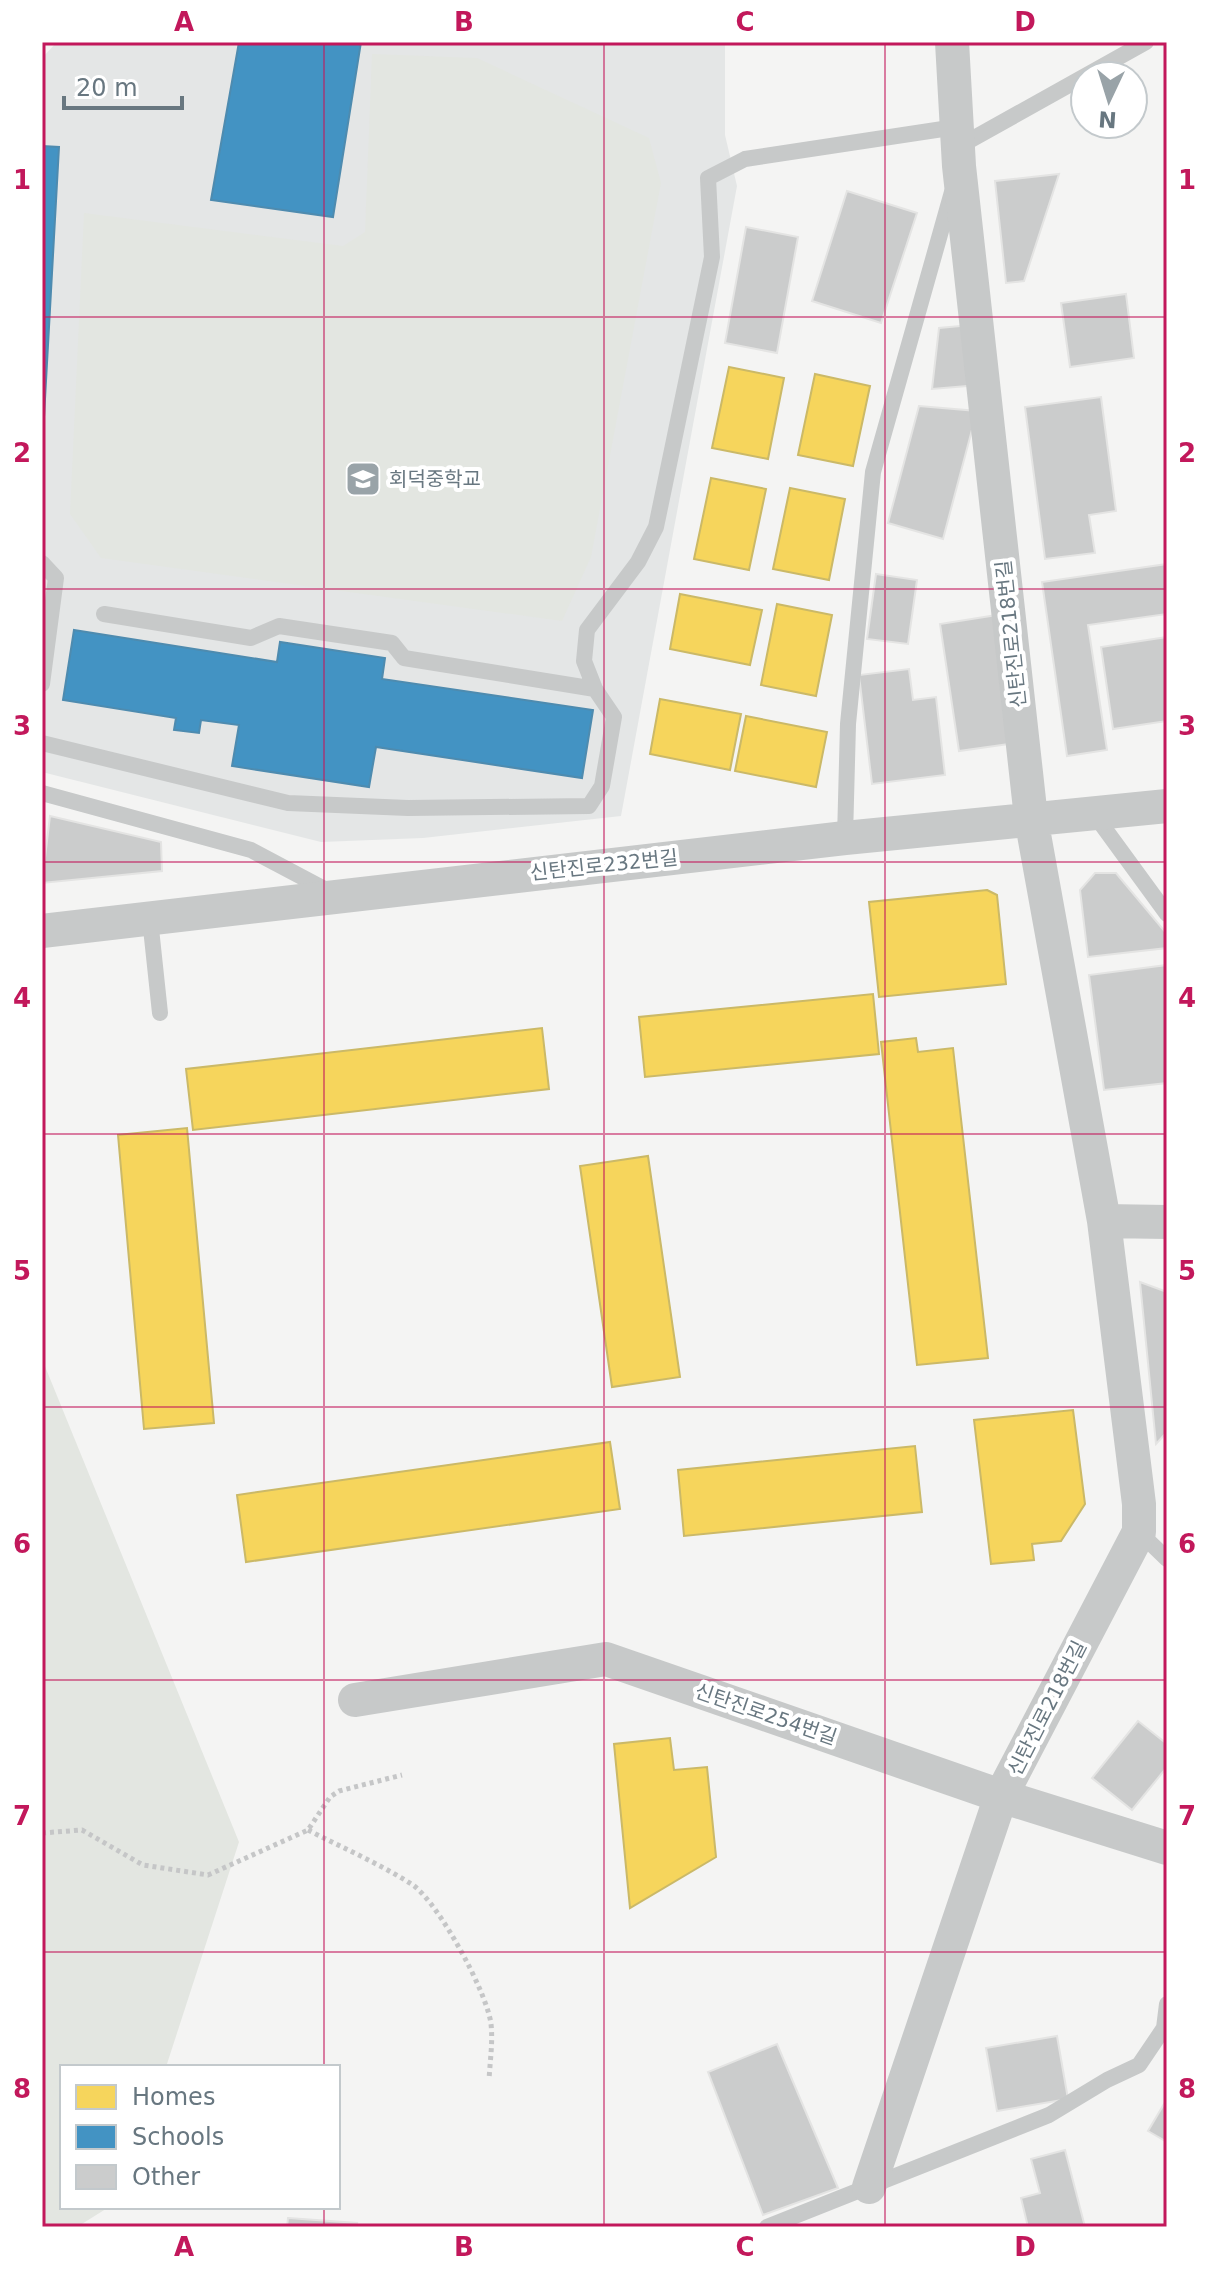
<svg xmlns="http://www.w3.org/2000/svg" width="1209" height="2269" font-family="'DejaVu Sans','Noto Sans KR',sans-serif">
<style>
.built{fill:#e4e6e6}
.green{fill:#e3e6e1}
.homes{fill:#f6d55c;stroke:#cbb967;stroke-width:2}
.schools{fill:#4393c3;stroke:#4e8baf;stroke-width:2}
.building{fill:#cbcccc;stroke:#e4e4e3;stroke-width:2}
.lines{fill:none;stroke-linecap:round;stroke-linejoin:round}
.path{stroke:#c5c6c7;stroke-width:5;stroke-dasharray:4 4;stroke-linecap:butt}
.service{stroke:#c7c9c9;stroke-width:16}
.minor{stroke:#c7c9c9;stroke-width:34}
.grid{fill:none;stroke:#c2185b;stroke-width:2;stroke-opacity:0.55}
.labels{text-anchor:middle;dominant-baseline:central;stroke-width:8;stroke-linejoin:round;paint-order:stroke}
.poi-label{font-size:20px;fill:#687780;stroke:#fff;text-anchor:start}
.street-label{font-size:20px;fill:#687780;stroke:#fff}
.neatline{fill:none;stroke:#c2185b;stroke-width:3}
.grid-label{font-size:26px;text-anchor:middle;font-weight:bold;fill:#c2185b}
</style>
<rect width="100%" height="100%" fill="#f4f4f3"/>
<path class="built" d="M57 42H725V135L737 186 621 816 423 838 321 842 42 772V58Z"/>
<path class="green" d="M372 54 477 58 649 138 661 183 591 557 562 621 101 558 70 514 84 213 343 246 365 232Z
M42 1359 239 1842 166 2067H62V2207H109L77 2227H42Z"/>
<path class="homes" d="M729 367 784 378 768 459 712 448Z
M815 374 870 386 853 466 798 455Z
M711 478 766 489 749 570 694 559Z
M790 488 845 499 829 580 773 569Z
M680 594 762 610 750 665 670 649Z
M777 604 832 615 816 696 761 685Z
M660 699 741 714 730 770 650 754Z
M746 716 827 732 816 787 735 771Z
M987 890 997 895 1006 984 879 997 869 902Z
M873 994 879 1054 645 1077 639 1017Z
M542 1028 549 1089 193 1130 186 1069Z
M916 1038 918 1052 953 1048 988 1358 917 1365 881 1042Z
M187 1128 214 1423 144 1429 118 1135Z
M648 1156 680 1377 612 1387 580 1166Z
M1073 1410 1085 1504 1061 1541 1032 1544 1034 1560 991 1564 974 1420Z
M610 1442 620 1509 246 1562 237 1495Z
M915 1446 922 1512 684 1536 678 1470Z
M670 1738 674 1770 707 1767 716 1857 630 1908 614 1744Z"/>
<path class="schools" d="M239 42H361L333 217 211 200Z
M42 146 59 147 42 453Z
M74 630 277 662 280 642 385 658 382 679 593 710 582 778 376 747 369 787 232 766 239 725 201 720 199 733 174 730 176 718 63 700Z"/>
<path class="building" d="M1059 174 1024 281 1006 283 995 181Z
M847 191 917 213 881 323 812 301Z
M746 227 798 237 777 353 725 343Z
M1126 294 1134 358 1070 367 1061 303Z
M971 325 979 385 932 389 939 328Z
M1101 397 1116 511 1089 515 1095 553 1045 559 1025 407Z
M919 406 977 411 943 539 888 523Z
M1167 564V614L1088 625 1107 750 1067 756 1042 582Z
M876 574 917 580 908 644 867 639Z
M997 615 1016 743 959 751 940 624Z
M1167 637V721L1113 729 1101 647Z
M909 669 913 700 936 697 945 775 872 784 859 675Z
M50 816 161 842 162 871 42 883Z
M1095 873H1116L1167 934V948L1088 957 1080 890Z
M1167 965V1083L1104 1090 1089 975Z
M1140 1282 1167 1292V1432L1156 1444Z
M1138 1721 1167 1744V1767L1132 1810 1092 1778Z
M1057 2036 1068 2099 997 2111 986 2048Z
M777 2044 838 2188 763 2215 708 2072Z
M1167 2099V2142L1148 2131Z
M1065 2150 1085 2227H1028L1021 2198 1040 2193 1031 2159Z
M288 2218 357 2223 356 2227H287Z"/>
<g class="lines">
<path class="path" d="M308 1830C343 1848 380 1864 413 1885 439 1904 487 1992 491 2024 493 2042 490 2061 489 2080
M42 1833 82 1830 143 1865 208 1875 308 1830 330 1797 339 1791 402 1775"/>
<path class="service" d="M958 147 1146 42
M42 563 56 578 42 684
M104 614 251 638 279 626 392 643 404 658 595 689
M42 743 288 803 408 808 589 806 602 786 614 717 595 689 584 661 587 630 638 562 656 527 712 257 708 178 745 159 956 127
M42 793 251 850 332 893
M1094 814 1167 914
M845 838 848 724 873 472 952 192
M150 919 160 1013
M1139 1532 1167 1559
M767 2227 1049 2115 1107 2080 1139 2065 1164 2028 1167 2004"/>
<path class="minor" d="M42 931 845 838 1167 806
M1104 1221 1167 1222
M355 1700 606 1659 1001 1796 1167 1848
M869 2187 1001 1796 1139 1532V1504L1104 1221 1031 818 959 166 952 42"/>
</g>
<path class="grid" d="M324 42V2067M604 42V2227M885 42V2227M42 317H1167M42 589H1167M42 862H1167M42 1134H1167M42 1407H1167M42 1680H1167M42 1952H1167M324 2207V2227"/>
<defs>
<symbol id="school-square" viewBox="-11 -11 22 22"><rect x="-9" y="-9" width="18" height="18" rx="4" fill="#99a3a8" stroke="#fff"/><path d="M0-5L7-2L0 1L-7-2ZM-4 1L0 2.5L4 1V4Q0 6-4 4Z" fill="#fff"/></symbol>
</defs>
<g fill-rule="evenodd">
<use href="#school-square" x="343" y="459" width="40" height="40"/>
</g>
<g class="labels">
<g class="poi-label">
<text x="389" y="479">회덕중학교</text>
</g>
<g class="street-label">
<text transform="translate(1011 634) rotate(-96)">신탄진로218번길</text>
<text transform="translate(604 865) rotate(-6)">신탄진로232번길</text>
<text transform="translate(1047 1708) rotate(-63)">신탄진로218번길</text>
<text transform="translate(766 1714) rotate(19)">신탄진로254번길</text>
</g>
</g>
<rect width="1209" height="2269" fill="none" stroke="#ffffff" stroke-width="88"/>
<rect x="60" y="2065" width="280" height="144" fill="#ffffff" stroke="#c3c9cc" stroke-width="2"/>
<rect x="76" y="2085" width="40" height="24" fill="#f6d55c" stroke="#c3c9cc" stroke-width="2"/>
<text x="132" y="2105" font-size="24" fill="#687780">Homes</text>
<rect x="76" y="2125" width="40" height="24" fill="#4393c3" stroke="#c3c9cc" stroke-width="2"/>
<text x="132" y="2145" font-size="24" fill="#687780">Schools</text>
<rect x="76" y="2165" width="40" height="24" fill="#cbcccc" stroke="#c3c9cc" stroke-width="2"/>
<text x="132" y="2185" font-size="24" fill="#687780">Other</text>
<g transform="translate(1109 100) rotate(184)"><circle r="38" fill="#ffffff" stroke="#c3c9cc" stroke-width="2"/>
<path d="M0-6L14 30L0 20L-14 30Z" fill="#99a3a8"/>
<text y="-12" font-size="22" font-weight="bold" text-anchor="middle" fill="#687780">N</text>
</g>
<path d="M64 96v12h118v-12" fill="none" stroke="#687780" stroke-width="4"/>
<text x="76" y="96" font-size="24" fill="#687780" stroke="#ffffff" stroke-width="6" paint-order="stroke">20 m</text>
<rect x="44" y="44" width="1121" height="2181" class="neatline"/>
<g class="grid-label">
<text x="184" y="31">A</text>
<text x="464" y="31">B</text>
<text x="745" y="31">C</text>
<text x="1025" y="31">D</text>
<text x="22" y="189">1</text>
<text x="1187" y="189">1</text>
<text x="22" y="462">2</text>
<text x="1187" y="462">2</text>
<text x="22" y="735">3</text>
<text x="1187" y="735">3</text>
<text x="22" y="1007">4</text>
<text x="1187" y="1007">4</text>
<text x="22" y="1280">5</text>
<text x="1187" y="1280">5</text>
<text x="22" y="1553">6</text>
<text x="1187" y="1553">6</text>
<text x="22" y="1825">7</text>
<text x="1187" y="1825">7</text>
<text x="22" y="2098">8</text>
<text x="1187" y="2098">8</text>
<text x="184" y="2256">A</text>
<text x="464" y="2256">B</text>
<text x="745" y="2256">C</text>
<text x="1025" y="2256">D</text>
</g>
</svg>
